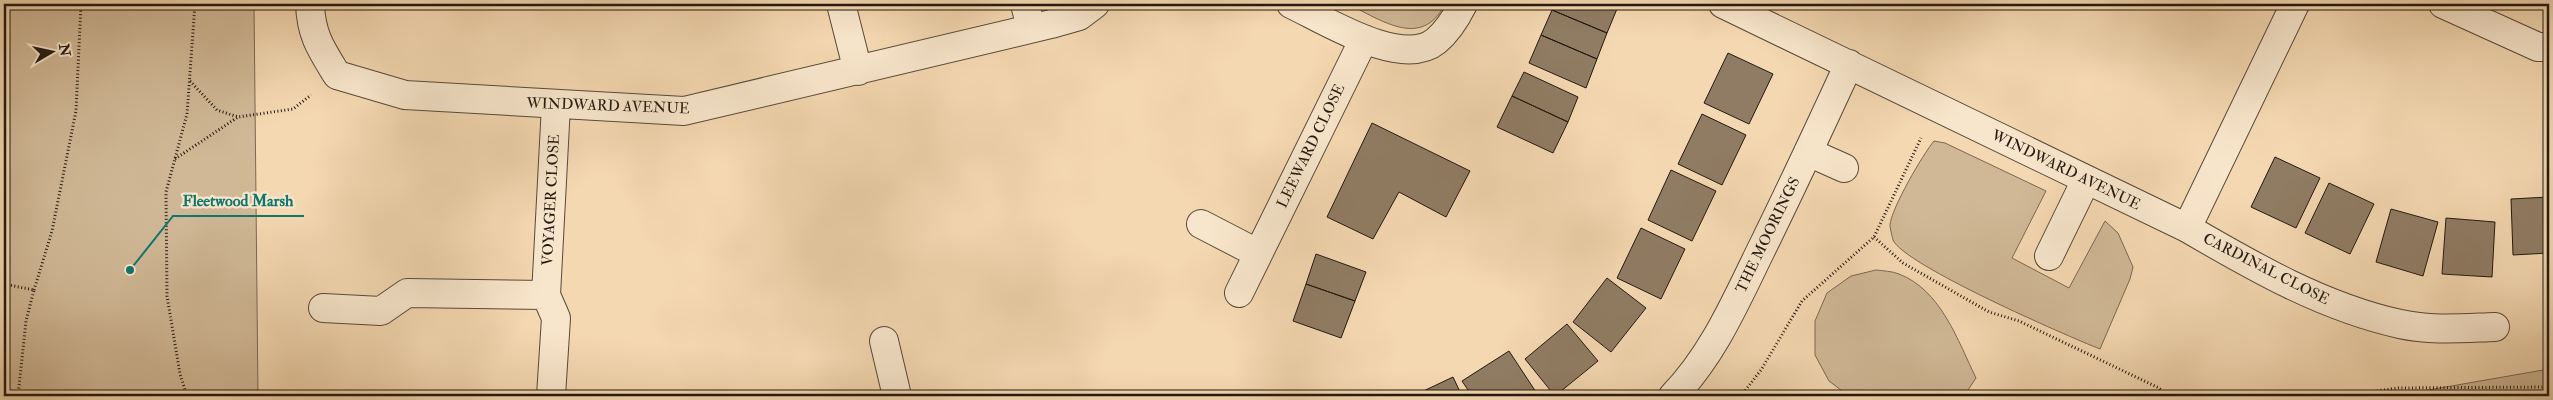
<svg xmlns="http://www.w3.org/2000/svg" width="2553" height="400" font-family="'IM FELL Double Pica',serif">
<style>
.green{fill:#d0b896;stroke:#7a6854}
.building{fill:#907c64;stroke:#231911}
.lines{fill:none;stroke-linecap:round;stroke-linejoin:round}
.minor-casing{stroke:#574939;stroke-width:30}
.path{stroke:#231911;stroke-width:3;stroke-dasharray:1 2.5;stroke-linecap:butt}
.minor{stroke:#f8e6cc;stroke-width:28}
.labels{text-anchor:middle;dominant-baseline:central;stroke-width:4.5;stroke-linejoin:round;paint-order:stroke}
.street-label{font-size:15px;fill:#231911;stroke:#f8e6cc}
.leader{fill:none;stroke:#0f766e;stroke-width:2}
.callout-dot{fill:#0f766e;stroke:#f8e6cc;stroke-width:2}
.callout-label{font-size:16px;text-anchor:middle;font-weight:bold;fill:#0f766e;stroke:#f8e6cc;stroke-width:4.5;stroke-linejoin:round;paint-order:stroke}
</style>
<rect width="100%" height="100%" fill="#f4d8b1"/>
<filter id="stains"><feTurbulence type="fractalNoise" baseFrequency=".004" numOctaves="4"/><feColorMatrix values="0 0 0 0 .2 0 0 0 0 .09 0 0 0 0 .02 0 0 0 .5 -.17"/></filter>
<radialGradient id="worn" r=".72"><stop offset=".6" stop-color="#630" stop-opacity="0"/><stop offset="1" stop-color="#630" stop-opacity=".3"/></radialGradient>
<path class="green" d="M4 4H254L258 396H4Z
M1348 4H1445C1422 50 1381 20 1348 4Z
M1934 141 1945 143 2046 191 2012 258 2069 288 2105 221 2118 233 2133 267 2130 279 2100 349C2067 336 1904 265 1893 240 1892 236 1890 228 1890 225 1891 209 1923 154 1934 141Z
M1876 270C1883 271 1892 271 1899 274 1941 290 1958 341 1976 378L1966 393 1945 396H1849L1829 381 1815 355V321L1827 293 1851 276Z
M2549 369V396H2394Z"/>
<path class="building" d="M1555 4H1619L1607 33 1552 10Z
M1552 10 1607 33 1597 59 1541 35Z
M1541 35 1597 59 1586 88 1529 63Z
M1728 53 1773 74 1749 124 1704 103Z
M1524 72 1578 97 1568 122 1512 96Z
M1512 96 1568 122 1553 153 1497 127Z
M1702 114 1746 135 1722 185 1678 164Z
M1372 123 1470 171 1446 217 1399 192 1373 239 1327 217Z
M2275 157 2320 178 2296 228 2251 207Z
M1671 170 1716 191 1692 241 1648 220Z
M2329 183 2374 204 2350 254 2305 233Z
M2549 197V253L2513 255 2511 199Z
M2391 209 2438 222 2423 276 2376 262Z
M2446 218 2495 222 2492 277 2442 274Z
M1641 228 1685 249 1661 299 1617 278Z
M1316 254 1366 272 1355 301 1306 284Z
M1607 278 1646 308 1611 352 1573 322Z
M1306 284 1355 301 1341 338 1293 321Z
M1567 324 1598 361 1555 396 1525 359Z
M1509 351 1536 392 1530 396H1472L1462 381Z
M1453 377 1462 396H1413Z"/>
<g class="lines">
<defs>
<path id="minor" d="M310 4C311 35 321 49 337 75L405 95 684 111 1051 24 1079 16 1095 4
M841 4 858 71
M1025 4 1031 28
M1291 4C1325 20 1402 69 1436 41 1448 31 1456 18 1463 4
M1723 4 2187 228 2295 4
M2443 4 2538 47H2549
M1808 152 1844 168
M1201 224 1257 253
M2187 228C2254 267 2323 307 2400 324 2431 331 2464 328 2495 327
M2049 256 2086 180
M1239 293 1364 39
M323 308 381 311 407 293 546 295
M884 341 897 396
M551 396 556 318 546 295 556 105
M1673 396C1713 355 1736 301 1761 250 1791 189 1820 127 1849 64"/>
</defs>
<use href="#minor" class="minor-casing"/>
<path class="path" d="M190 81 217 110 238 117
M175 159 238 117 293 109 311 95
M1874 237 1903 263 1989 312 2019 321 2159 388 2168 396
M4 284 34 290 26 321 18 396
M34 290 52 231 76 111 81 4
M187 396 180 374 167 296 166 192 187 114 195 4
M1741 396 1761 370 1802 301 1874 237 1921 138
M2339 396 2398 388 2549 387"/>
<use href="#minor" class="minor"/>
</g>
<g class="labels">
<g class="street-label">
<text transform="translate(608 106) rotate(2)">WINDWARD AVENUE</text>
<text transform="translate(1311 146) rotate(-64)">LEEWARD CLOSE</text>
<text transform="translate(2066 170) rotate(26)">WINDWARD AVENUE</text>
<text transform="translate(551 200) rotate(-87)">VOYAGER CLOSE</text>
<text transform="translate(1768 235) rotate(-64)">THE MOORINGS</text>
<text transform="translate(2266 269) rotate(27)">CARDINAL CLOSE</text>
</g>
</g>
<path class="leader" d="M130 270L173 216H304"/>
<circle class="callout-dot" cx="130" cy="270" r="5"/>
<g class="callout-label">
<text x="238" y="206">Fleetwood Marsh</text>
</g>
<rect width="2553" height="400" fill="none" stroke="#f4d8b1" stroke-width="20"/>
<rect x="5" y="5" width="2543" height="390" fill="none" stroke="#231911" stroke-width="2.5"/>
<rect x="10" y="10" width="2533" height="380" fill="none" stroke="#231911"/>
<g transform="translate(52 52) rotate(81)" stroke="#f8e6cc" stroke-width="4" paint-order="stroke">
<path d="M0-4L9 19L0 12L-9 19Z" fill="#231911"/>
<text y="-8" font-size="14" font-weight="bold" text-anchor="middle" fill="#231911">N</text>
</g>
<rect width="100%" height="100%" filter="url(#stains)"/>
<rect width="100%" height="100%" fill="url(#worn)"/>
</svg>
